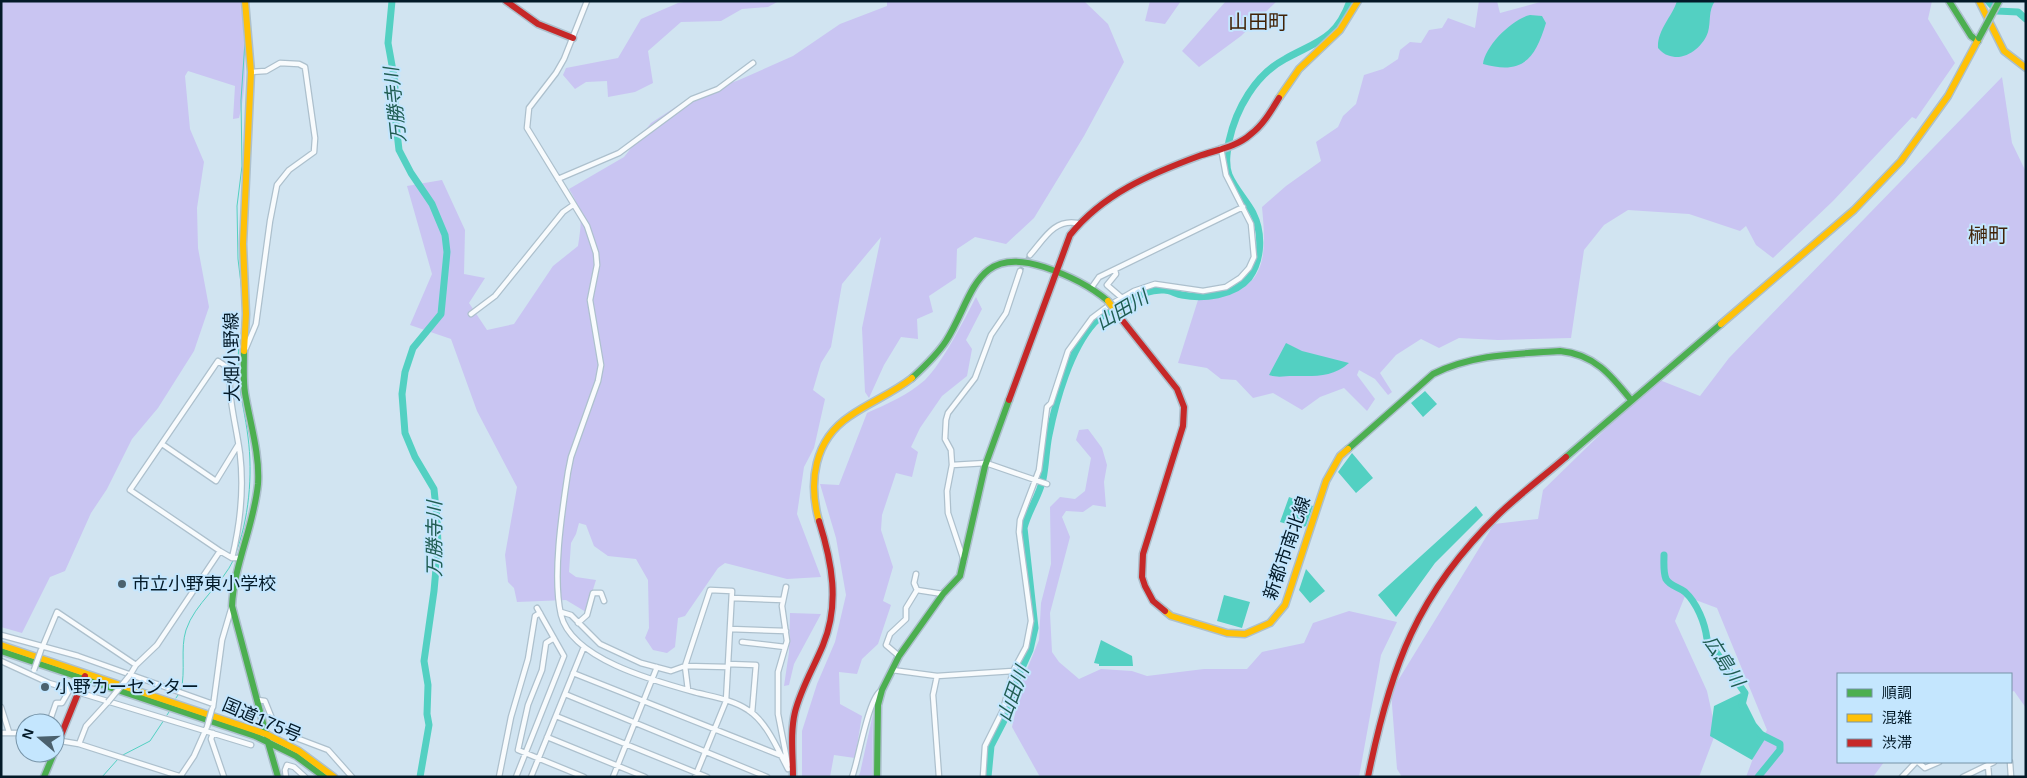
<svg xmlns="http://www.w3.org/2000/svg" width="2027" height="778" font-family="Helvetica,'Noto Sans JP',sans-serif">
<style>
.green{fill:#c9c5f2}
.water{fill:#53d0c2}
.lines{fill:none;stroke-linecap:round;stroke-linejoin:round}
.stream{stroke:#53d0c2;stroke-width:1}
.river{stroke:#53d0c2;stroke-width:7}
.street-tunnel{stroke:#a8bcc9;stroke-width:4.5;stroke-dasharray:4.5 2;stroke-linecap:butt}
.street-casing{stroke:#adc0cd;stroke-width:7}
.fast-casing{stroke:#adc0cd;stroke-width:9}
.slow-casing{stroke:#adc0cd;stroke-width:9}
.jam-casing{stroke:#adc0cd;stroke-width:9}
.street{stroke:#f8fbfd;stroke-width:4.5}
.fast{stroke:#4caf50;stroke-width:6}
.slow{stroke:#ffc107;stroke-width:6}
.jam{stroke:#c62828;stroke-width:6}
.street-bridge-casing{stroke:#adc0cd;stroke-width:7;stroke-linecap:butt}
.fast-bridge-casing{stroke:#adc0cd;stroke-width:9;stroke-linecap:butt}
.slow-bridge-casing{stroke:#adc0cd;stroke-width:9;stroke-linecap:butt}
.street-bridge{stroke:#f8fbfd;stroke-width:4.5}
.fast-bridge{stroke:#4caf50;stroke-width:6}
.slow-bridge{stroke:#ffc107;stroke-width:6}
.poi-dot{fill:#4b616e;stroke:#c4e6fe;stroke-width:2}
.labels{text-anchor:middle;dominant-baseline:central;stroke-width:4;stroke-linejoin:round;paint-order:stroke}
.street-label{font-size:18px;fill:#031a28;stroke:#c4e6fe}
.poi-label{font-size:18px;fill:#031a28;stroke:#c4e6fe;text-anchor:start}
.water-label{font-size:19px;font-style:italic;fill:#205d52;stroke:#c4e6fe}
.quarter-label{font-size:20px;fill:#412307;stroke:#c4e6fe}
</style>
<rect width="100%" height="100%" fill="#d1e4f1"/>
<path class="green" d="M1 1H241C244 41 249 80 239 118L233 119 235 86 188 71 185 76 190 129 204 162 197 208 198 248 209 307 194 351 158 408 132 439 107 489 91 513 65 571 50 577 22 633 1 627Z
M690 1H779L768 7 742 9 721 21 681 22 648 51 653 83 635 92 608 97 607 81 586 82 575 89 563 75 566 68 618 58 641 19 678 3Z
M887 1H1084L1108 24 1124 62 1084 136 1034 218 1006 244 975 237 957 249 956 278 929 296 933 312 917 319 918 339 901 337 884 365 869 398 865 392 862 328 881 237 842 284 831 347 821 363 813 390 825 399 814 448 804 467 797 514 821 577 787 579 725 563 718 568 685 616 678 618 675 647 667 653 653 650 645 638 649 628 648 580 636 559 608 556 594 546 586 525 579 523 576 534 571 543 569 572 576 577 596 580 586 612 566 600 517 602 514 588 508 582 505 555 517 487 477 411 451 339 410 325 432 274 407 186 442 180 465 230 464 274 485 278 469 303 487 330 514 324 553 266 578 246C582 220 583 212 569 189L624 157 651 123 691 97 739 80 793 56 840 24 887 6Z
M1150 1H1181L1165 24 1145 21Z
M1226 1H1277L1241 36 1199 67 1182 51Z
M1479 1H1497L1500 13 1544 1H1932L1928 19 1955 63 1916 119 1912 117 1833 201 1773 258 1756 245 1746 226 1740 231 1689 214 1628 210 1604 225 1584 250 1571 338 1498 340 1459 338 1439 348 1421 339 1396 355 1380 373 1392 392 1388 395 1375 379 1359 370 1357 375 1375 399 1367 411 1344 388 1320 397 1302 410 1273 393 1253 398 1236 380 1221 379 1207 368 1178 363 1198 300C1212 296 1230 294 1243 287 1270 273 1264 231 1262 207L1286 186 1321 161 1316 142 1338 127 1343 116 1356 104 1364 75 1383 69 1398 59 1400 50 1410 42 1421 43 1429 30 1442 28 1448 18 1475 28Z
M2002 77 2012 143 2026 172V708L2014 691 2011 692V674H1838V762H1884L1873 777H1746L1757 748 1767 730 1717 608 1685 596 1675 621 1707 691 1716 732 1699 777H1402L1397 769 1391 692 1494 524 1538 519 1543 490 1657 379 1700 396 1729 358Z
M976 297 982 309 966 340 972 349 967 376 942 396 920 428 911 447 918 452 912 477 896 473 882 515 881 530 893 567 883 601 891 605 878 644 862 659 857 674 839 672 840 704 862 716 855 758 834 755 830 777H802V731L817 684 835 642 846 595 836 538 820 484 839 485 867 413C887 404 908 395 925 380 943 362 964 320 976 297Z
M1088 429 1102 448 1107 465 1104 482 1106 507 1093 505 1083 512 1066 511 1062 517 1070 537 1050 613 1052 652 1059 662 1079 679 1101 669 1132 671 1147 676 1204 669H1247L1262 652 1304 643 1313 623 1349 611 1397 622 1381 655 1359 777H1040L1012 727 1023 679 1039 640 1041 603 1051 564 1050 507 1060 497 1075 499 1085 491 1091 458 1076 440 1079 430Z
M790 613 821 614 794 664 789 685 784 686 789 652Z
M873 714 872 777H858L860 773Z"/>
<path class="water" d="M1677 1H1715C1708 11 1711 21 1708 32 1704 45 1689 58 1675 57 1668 56 1663 54 1658 48 1657 30 1672 17 1677 1Z
M1530 15 1542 16 1546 23C1535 59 1523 75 1483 64 1485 46 1512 19 1530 15Z
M1286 343 1302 351 1349 363C1332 378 1314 376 1293 376 1284 376 1278 378 1269 375Z
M1425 391 1437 404 1423 417 1411 403Z
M1352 453 1373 478 1356 493 1338 472Z
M1289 497 1313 506 1306 526 1301 528 1280 522Z
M1476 506 1483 515 1435 563 1396 617 1378 595Z
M1306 569 1325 591 1310 603 1299 590Z
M1224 595 1250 602 1242 628 1217 621Z
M1101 640 1132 656 1133 666H1099V664L1094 663Z
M1741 693 1756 723 1767 736 1752 760 1710 736 1714 706Z"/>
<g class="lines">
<path class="stream" d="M242 292 238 259 237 206 242 166 241 100 245 42
M235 555C249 520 253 475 248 437 243 397 232 372 242 330
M181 691C186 670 180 649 186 630 195 603 222 585 234 559
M176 698 178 695
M167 715 169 712
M121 756 150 741 164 720
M102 777 118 759"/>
<path class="river" d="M392 1 388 43 395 82V115L399 150 411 173 432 204 445 235 447 252 441 314 413 348 405 372 402 394 405 433 415 457 434 489 437 519 438 546 434 591 424 661 428 685 427 714 429 725 420 777
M1988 1 1997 11 2018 12 2026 19
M1664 555C1664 562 1663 572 1666 579 1670 586 1679 587 1685 592 1697 603 1705 623 1707 639L1745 693 1742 705
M988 777 991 746 1007 715 1016 681 1030 650 1035 628 1024 528C1028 511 1039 497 1043 479 1046 465 1046 449 1049 435 1056 400 1070 350 1094 323 1101 315 1115 308 1125 303 1138 296 1149 289 1164 290 1170 290 1176 294 1182 295 1203 299 1234 296 1249 278 1262 260 1263 233 1253 213 1246 200 1235 189 1229 175 1225 164 1227 152 1229 141 1236 109 1255 75 1285 59 1317 41 1336 40 1350 1
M1758 777 1780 750V744L1760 734"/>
<path class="street-tunnel" d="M1020 271 1030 255"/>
<defs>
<path id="street" d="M587 1 564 59 556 73 529 108 527 128 587 226 596 253 597 265 590 300 601 365 598 381 571 457 568 472C562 512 552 576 561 615 572 660 658 682 698 693 714 697 733 700 748 710 767 722 778 750 788 769
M558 179 619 153 692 99 718 89 753 63
M1030 255C1044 239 1054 219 1077 223
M1115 270 1116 274 1107 285 1122 298
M1092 287 1099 277 1243 207
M471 314 495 296 563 212 573 205
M246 348 256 324 270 221 277 185 289 170 314 152 315 138 305 67 299 64 280 63 266 71 251 72
M162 444 216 481 238 445
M952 465 986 463 1047 484
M232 558C240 525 244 488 240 454 236 424 228 399 230 369L218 361 130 490 220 551 232 558H239
M964 561 948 513 947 491 952 465 951 450 945 439 946 420 948 413 975 378 991 335 1006 313 1020 271
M786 587 782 606 787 641 778 672V714L788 765
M917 590 943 594
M732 598 783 600
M561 612 571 615 600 644 641 663 671 671 685 666 728 667
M578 623 587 615 593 593H601L604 601
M730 629 786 631
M1 635 78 656 213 704
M554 638 546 643 542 670 528 705 518 750 584 777
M742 642 785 647
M42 648 57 612 136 665
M899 656 886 645 890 634 906 619V608L917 590 914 583 916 574
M1 661 49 683 73 690
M728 664 756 665 752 713
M892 670 937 676 1013 671 1003 710 985 746 983 777
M1013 671 1026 647 1031 621 1019 532 1020 520 1039 470 1047 407 1051 403 1068 351 1092 318 1108 306 1134 291 1155 284 1203 291 1226 287 1240 278 1249 268 1254 257 1251 224 1226 175 1221 148
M573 673 782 756
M130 675 136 665 157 645 220 551
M937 676 933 695 939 777
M688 690 685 666 710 590 732 591 726 701 695 777
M84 694 251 745
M565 694 767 777
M258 700 265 701 273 721 299 739 328 750 352 777
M1 707 9 732
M213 707 222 640 232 606
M556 716 707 777
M49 723 56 703H62L70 689
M1 733H25
M213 733 211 739 224 777
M547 737 645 777
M55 740 79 744 182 777
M79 744 86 726 108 702
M1918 762 1925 768 1939 762
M2010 762 2011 777
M1988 765 1989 777
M180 777 194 756 206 729
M286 777 285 770 287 765 294 767 305 777
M499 777 511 717 528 659 535 616 540 613
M516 777 564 656 537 608
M531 777 583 649
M613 777 657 667
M852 777C859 759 868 697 882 690
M1902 777 1916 762
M1963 777 1994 762"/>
<path id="fast" d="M1949 1 1971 36 1978 41
M244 351C244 365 243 380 245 393 250 423 260 454 258 484 254 526 234 564 232 606L266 734
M912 378C924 367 937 355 946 341 973 299 974 244 1044 267 1068 275 1089 285 1108 301
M1348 449 1433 374C1473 354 1516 354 1560 351 1594 354 1611 375 1631 400
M1566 457 1721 324
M1 651 255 736 296 756 324 777
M267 739 278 777
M44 777 54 753
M877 777 878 705 882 690 899 656 943 594 960 576 985 466 1009 400"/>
<path id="slow" d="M1979 1 2004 51 2026 68
M1279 98 1299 69 1340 30 1358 1
M1721 324 1854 210 1901 161 1948 96 1979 38
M244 351 246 314 243 244 251 72 245 1
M819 521C808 482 814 440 850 416 870 402 893 393 912 378
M1165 611 1171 616 1227 633 1245 634 1270 623 1285 605 1326 481 1340 456 1348 449
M1 645 266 734 299 751 334 777"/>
<path id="jam" d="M506 1 538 24 573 38
M1119 316 1177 389 1184 407 1183 426 1143 554 1142 577 1145 586 1153 601 1165 611
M1009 400 1070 235C1103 194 1150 174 1199 156 1216 150 1237 147 1251 134 1263 125 1271 111 1279 98
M55 750 85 676
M793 777C793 755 790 733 795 712 801 688 814 667 823 645 840 604 832 562 819 521
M1368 777C1390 668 1417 593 1499 514 1520 494 1544 476 1566 457"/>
</defs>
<use href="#street" class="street-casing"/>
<use href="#fast" class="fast-casing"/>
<use href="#slow" class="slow-casing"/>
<use href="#jam" class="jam-casing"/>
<use href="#street" class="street"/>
<use href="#fast" class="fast"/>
<use href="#slow" class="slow"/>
<use href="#jam" class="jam"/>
<defs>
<path id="street-bridge" d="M34 670 41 650
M73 690 84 694
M108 702 130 675
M207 727 212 709"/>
<path id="fast-bridge" d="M1979 38 1999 1"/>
<path id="slow-bridge" d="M1108 301 1119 316"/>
</defs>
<use href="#street-bridge" class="street-bridge-casing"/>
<use href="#fast-bridge" class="fast-bridge-casing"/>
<use href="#slow-bridge" class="slow-bridge-casing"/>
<use href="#street-bridge" class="street-bridge"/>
<use href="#fast-bridge" class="fast-bridge"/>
<use href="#slow-bridge" class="slow-bridge"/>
</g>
<g class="poi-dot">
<circle cx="122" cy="584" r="5"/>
<circle cx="45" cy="687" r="5"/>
</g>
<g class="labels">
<g class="street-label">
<text transform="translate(232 357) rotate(-91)">大畑小野線</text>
<text transform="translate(1287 548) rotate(-71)">新都市南北線</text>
<text transform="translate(262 720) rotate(23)">国道175号</text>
</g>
<g class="poi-label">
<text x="132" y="584">市立小野東小学校</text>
<text x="55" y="687">小野カーセンター</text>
</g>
<g class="water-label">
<text transform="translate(395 105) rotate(-96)">万勝寺川</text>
<text transform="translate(1122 310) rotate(-31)">山田川</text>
<text transform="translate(434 539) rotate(-90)">万勝寺川</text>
<text transform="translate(1724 661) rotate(57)">広島川</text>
<text transform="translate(1013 694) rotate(-70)">山田川</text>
</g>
<g class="quarter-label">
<text x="1258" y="22">山田町</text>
<text x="1988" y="235">榊町</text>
</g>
</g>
<rect width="2027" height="778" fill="none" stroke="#031a28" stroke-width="5"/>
<rect x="1837" y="673" width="175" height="90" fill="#c4e6fe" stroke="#7794a8"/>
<rect x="1847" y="689" width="25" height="8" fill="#4caf50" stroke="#7794a8"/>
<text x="1882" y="698" font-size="15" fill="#031a28">順調</text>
<rect x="1847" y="714" width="25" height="8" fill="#ffc107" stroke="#7794a8"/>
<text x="1882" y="723" font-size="15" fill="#031a28">混雑</text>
<rect x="1847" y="739" width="25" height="8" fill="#c62828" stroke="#7794a8"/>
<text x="1882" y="748" font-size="15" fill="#031a28">渋滞</text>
<g transform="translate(40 738) rotate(289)"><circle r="24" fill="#c4e6fe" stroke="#7794a8"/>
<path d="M0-4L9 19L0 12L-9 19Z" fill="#4b616e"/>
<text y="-8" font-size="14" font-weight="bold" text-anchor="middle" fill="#031a28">N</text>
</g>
</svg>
